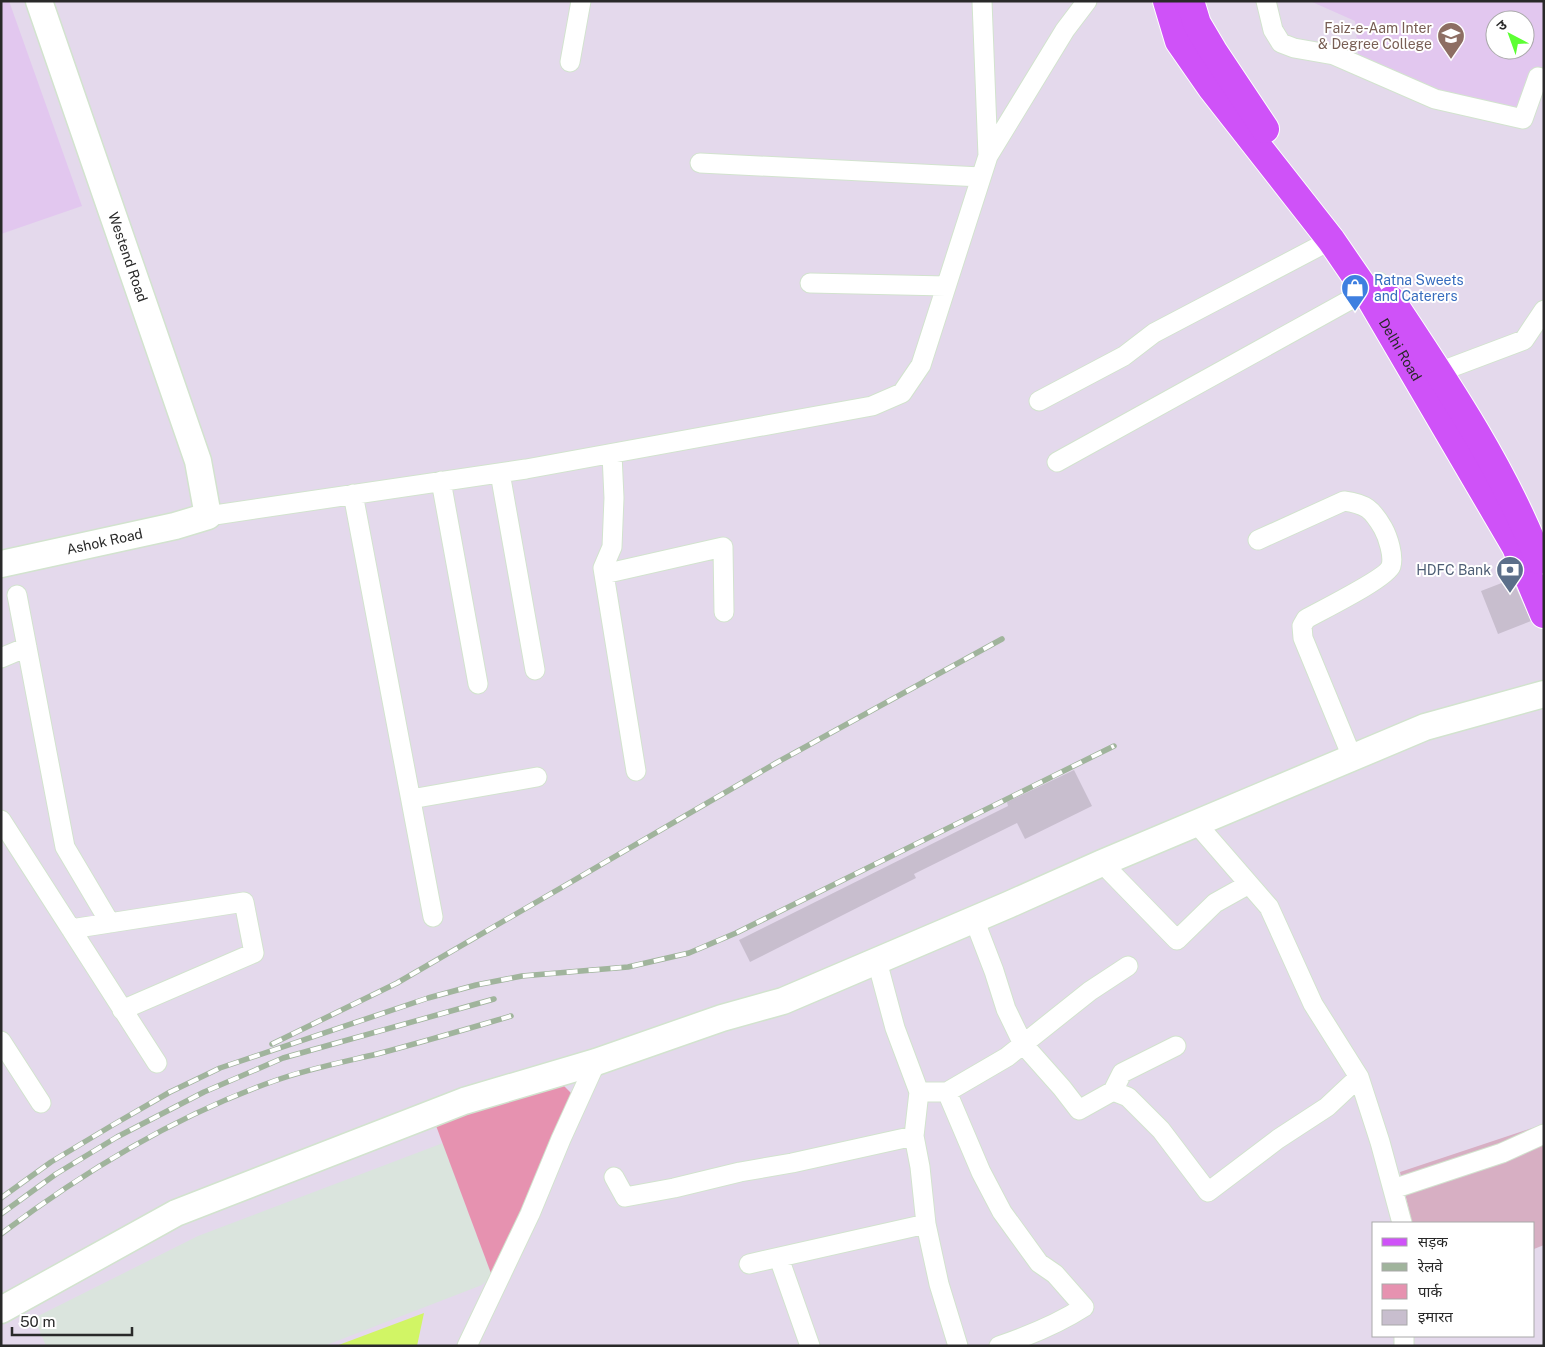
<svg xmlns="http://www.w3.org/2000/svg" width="1545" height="1347" font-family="'Public Sans','Noto Sans Devanagari',sans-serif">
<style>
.industrial{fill:#dae4dd}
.education{fill:#e2c7ef;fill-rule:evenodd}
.green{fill:#e692b0}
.cemetery{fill:#d7afc3}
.water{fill:#d1f565}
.building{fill:#c8bece}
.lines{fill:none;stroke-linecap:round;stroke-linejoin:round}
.street-casing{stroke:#d2e3ce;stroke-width:21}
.secondary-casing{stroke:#d2e3ce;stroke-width:29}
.primary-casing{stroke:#fff;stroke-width:30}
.street{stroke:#fff;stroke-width:19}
.secondary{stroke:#fff;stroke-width:26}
.primary{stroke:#cf52f8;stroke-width:28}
.rail-casing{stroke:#a0b49c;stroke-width:5.5}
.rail{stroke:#fff;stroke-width:4;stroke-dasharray:11;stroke-linecap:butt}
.labels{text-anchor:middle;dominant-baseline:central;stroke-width:4;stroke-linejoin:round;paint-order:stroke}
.education-label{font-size:14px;fill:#785e54;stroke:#fff;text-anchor:end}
.street-label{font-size:14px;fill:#292929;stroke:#fff}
.shop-label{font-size:14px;fill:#366cbe;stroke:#fff;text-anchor:start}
.service-label{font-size:14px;fill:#4e5e75;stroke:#fff;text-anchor:end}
</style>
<rect width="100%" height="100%" fill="#e4d9ec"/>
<path class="industrial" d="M443 1143 492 1276 482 1285 324 1346H46L34 1318 198 1236Z"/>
<path class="education" d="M1 1H9L82 206 1 234Z
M1310 1H1544V71L1519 114 1360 73 1355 21ZM1495 20H1525V50H1495Z"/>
<path class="green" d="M563 1085 573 1095 492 1276 435 1123Z"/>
<path class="cemetery" d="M1544 1124V1245L1534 1249V1223H1412L1400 1172Z"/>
<path class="water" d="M424 1313 417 1346H336Z"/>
<path class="building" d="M1512 579 1531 621 1498 634 1481 591Z
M1074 770 1092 806 1025 839 1017 823 914 874 916 878 750 962 739 940 1008 806 1007 802Z"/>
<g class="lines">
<defs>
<path id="street" d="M982 1 988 156
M1266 1 1273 30 1281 43 1294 48 1334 55 1435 99 1523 119 1538 77 1544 79
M570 62 581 1
M700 163 981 177
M810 283 946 286
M1439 372 1524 340 1544 310
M1039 401 1124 356 1154 333 1331 240
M612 454 614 498 612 547 603 568 636 771
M1057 462 1366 291 1379 282
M500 473 535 670
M441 481 478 684
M353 494 433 917
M208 516 526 469 872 406 902 393 921 365 988 156 1065 30 1087 1
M1258 540 1344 501C1366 504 1372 509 1383 528 1388 537 1394 556 1391 566 1387 578 1322 610 1306 619L1302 626 1303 638 1352 757
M604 574 723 547 724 612
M17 595 65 847 110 923
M1 658 27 647
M411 799 537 777
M1 820 157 1063
M1196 823 1269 907 1313 1004 1359 1077 1380 1142 1402 1223
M1102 863 1177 940 1215 903 1249 884
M974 919 994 971 1006 1009 1023 1044 1062 1088 1079 1110 1113 1091 1122 1073 1176 1046
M71 929 244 902 254 953 122 1010
M877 961 895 1028 919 1092H947L1007 1057 1090 991 1128 966
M1 1041 41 1103
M1113 1091 1128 1097 1161 1130 1208 1192 1278 1139 1327 1107 1359 1077
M919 1092 914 1136 920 1167 926 1224 939 1284 958 1346
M947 1092 981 1172 1002 1212 1039 1263 1055 1274 1084 1307C1058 1324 1028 1336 999 1346
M614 1177 625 1197 674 1188 740 1172 792 1163 914 1136
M1393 1189 1502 1153 1544 1134
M779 1258 810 1346
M749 1264 926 1224
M467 1346 530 1214 561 1139 596 1062
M1404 1346V1336"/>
<g id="secondary">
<path id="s1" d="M1 564 175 526 208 516 198 461 39 1"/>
<path d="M1 1310 176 1213 464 1101 596 1062 722 1018 783 1001 1008 905 1102 863 1425 727 1544 694"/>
</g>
<g id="primary">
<path id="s2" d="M1167 1 1179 41 1211 87 1331 240 1366 291 1516 547 1544 614"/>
<path d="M1190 1 1197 24 1213 51 1265 129"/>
<path d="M1391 300C1446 383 1503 467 1539 560"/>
</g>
</defs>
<use href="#street" class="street-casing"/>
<use href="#secondary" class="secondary-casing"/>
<use href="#primary" class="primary-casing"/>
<use href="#street" class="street"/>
<use href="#secondary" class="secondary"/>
<use href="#primary" class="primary"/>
<defs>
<path id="rail" d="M272 1044 397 983 776 763 1002 639
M1 1198 51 1162 111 1126 170 1092 220 1068 428 998 476 985 522 976 628 967 689 953 736 933 1114 746
M1 1214 56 1174 117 1137 204 1092 283 1058 494 999
M1 1234C83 1172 177 1115 274 1081 307 1069 343 1062 377 1054 422 1042 467 1029 511 1016"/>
</defs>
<use href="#rail" class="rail-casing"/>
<use href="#rail" class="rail"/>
</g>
<defs>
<symbol id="university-pin" viewBox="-11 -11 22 30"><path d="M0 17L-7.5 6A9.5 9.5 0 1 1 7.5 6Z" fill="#8d6e63" stroke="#fff"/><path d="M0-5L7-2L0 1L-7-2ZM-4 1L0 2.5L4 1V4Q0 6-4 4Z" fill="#fff"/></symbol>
<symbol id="shop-pin" viewBox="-11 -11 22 30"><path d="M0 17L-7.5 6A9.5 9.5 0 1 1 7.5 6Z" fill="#3f7fe0" stroke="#fff"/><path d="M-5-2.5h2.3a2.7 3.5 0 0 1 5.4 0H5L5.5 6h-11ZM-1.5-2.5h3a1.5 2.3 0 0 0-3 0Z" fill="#fff"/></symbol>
<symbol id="bank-pin" viewBox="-11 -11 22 30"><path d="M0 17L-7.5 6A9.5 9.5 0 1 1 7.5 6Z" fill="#5c6f8a" stroke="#fff"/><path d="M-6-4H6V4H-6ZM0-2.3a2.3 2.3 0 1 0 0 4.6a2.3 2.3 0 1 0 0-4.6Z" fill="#fff"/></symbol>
</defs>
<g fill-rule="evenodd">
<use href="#university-pin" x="1435" y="20" width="32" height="43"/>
<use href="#shop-pin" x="1339" y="272" width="32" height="43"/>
<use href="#bank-pin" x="1494" y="554" width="32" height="43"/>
</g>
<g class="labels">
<g class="education-label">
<text x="1432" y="28">Faiz-e-Aam Inter<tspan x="1432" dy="16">&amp; Degree College</tspan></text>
</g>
<g class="street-label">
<text transform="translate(128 257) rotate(71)">Westend Road</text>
<text stroke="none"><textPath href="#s2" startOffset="422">Delhi Road</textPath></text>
<text stroke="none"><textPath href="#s1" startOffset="106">Ashok Road</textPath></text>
</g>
<g class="shop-label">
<text x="1374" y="280">Ratna Sweets<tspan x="1374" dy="16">and Caterers</tspan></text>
</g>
<g class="service-label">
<text x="1491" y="570">HDFC Bank</text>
</g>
</g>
<rect width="1545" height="1347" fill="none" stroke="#292929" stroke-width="5"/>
<rect x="1372" y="1222" width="162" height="115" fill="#ffffff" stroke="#a9a9a9"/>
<rect x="1382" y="1238" width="25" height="8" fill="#cf52f8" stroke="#a9a9a9"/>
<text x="1418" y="1247" font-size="15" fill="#292929">सड़क</text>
<rect x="1382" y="1263" width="25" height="8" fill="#a0b49c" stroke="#a9a9a9"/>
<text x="1418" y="1272" font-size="15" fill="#292929">रेलवे</text>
<rect x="1382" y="1284" width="25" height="15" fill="#e692b0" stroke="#a9a9a9"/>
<text x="1418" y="1297" font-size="15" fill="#292929">पार्क</text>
<rect x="1382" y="1310" width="25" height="15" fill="#c8bece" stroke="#a9a9a9"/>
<text x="1418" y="1322" font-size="15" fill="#292929">इमारत</text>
<g transform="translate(1510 35) rotate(319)"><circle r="24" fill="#ffffff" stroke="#a9a9a9"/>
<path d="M0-4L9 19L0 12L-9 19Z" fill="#5cff33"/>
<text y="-8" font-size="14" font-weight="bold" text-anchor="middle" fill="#292929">उ</text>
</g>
<path d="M12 1327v8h120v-8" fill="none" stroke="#292929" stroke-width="2.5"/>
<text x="20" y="1327" font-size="15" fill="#292929" stroke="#ffffff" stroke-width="4" paint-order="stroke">50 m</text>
</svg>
